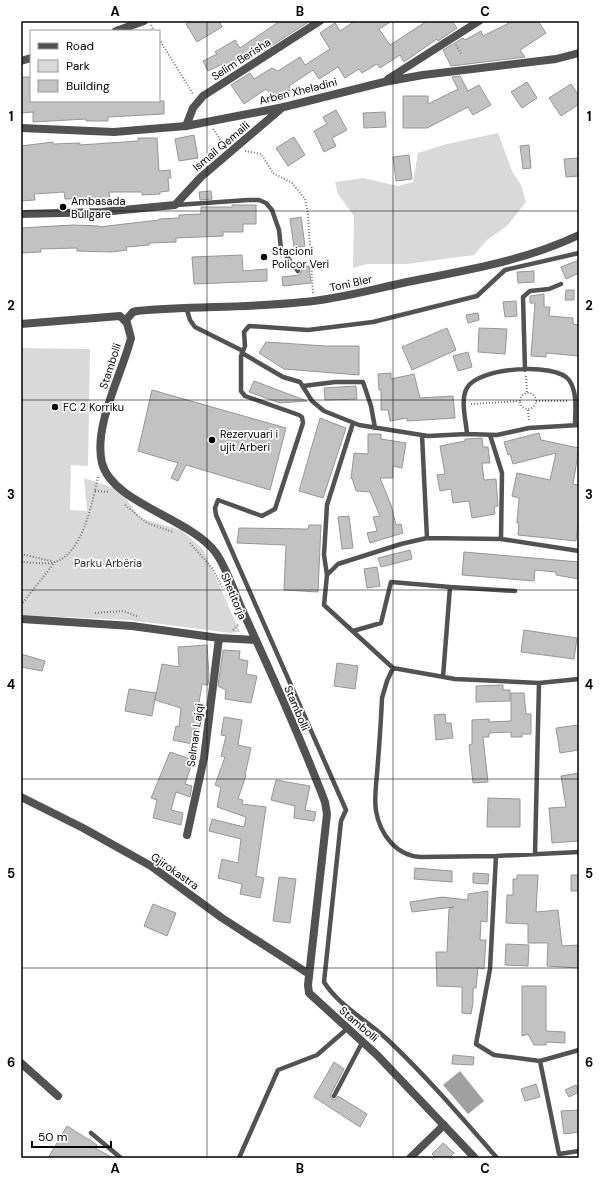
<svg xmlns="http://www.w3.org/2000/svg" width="600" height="1179" font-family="'DM Sans',sans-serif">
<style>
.green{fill:#d9d9d9}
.water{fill:#a0a0a0}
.building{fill:#c2c2c2;stroke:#969696}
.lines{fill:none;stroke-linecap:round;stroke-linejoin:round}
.path{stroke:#747474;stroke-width:2;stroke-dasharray:1 2;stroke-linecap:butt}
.service{stroke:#525252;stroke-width:4.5}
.minor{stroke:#525252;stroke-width:8}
.tertiary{stroke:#525252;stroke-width:8}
.grid{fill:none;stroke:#000;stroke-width:1;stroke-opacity:0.55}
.poi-dot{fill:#000;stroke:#fff;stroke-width:1.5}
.labels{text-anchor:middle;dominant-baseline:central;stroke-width:3.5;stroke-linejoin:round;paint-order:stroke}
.street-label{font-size:11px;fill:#000;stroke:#fff}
.poi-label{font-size:11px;fill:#000;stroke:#fff;text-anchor:start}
.park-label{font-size:11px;fill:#303030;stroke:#fff}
.neatline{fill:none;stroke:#000;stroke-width:1.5}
.grid-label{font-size:13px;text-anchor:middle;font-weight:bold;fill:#000}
</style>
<rect width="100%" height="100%" fill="#fff"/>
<path class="green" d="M498 133 512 171 521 185 526 202 507 226 487 240 474 255 407 264H367L353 268 354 216 338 194 335 182 363 178 398 186 413 182 418 153 447 144Z
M21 348 90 349 88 466 71 465 70 510 87 511 84 478 120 490 140 518 181 530 203 549 240 632 231 633 129 620 21 615Z"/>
<path class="water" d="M460 1071 484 1101 468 1114 443 1085Z"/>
<path class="building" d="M192 21H219L222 27 197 42 186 24Z
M280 21H310L257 55 255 50 225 68 223 64 208 71 203 61 217 54 215 52 235 40 240 48Z
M355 21H392L379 29 390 45 427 21H452L457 28 438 41 437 39 404 62 400 55 380 68 377 64 362 73 359 69 345 78 338 67 319 79 313 70 289 86 291 90 273 97 266 89 244 104 231 85 250 73 254 79 272 68 278 71 300 57 305 65 330 49 320 33 335 23 340 31Z
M513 21H538L546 33 520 50 525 57 451 66 443 50 463 38 465 40 481 31 483 36Z
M460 76 468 91 479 85 491 105 473 115 468 107 427 128H403V96H428V104L458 89 452 77Z
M21 77H31V101H164V114L108 117V121H86V119L33 122V112L21 113Z
M527 82 537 98 522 108 511 92Z
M571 84 579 96V104L561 116 549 98Z
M336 110 347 130 332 138 336 146 324 152 314 131 327 124 323 117Z
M385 112 386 127 364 128 363 113Z
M194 135 198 158 179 161 175 139Z
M294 137 305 155 288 166 276 148Z
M138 138H157L159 171 170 170 171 178H168L169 191 160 192V194L142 195V192H109L110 199 91 200V198L65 199 64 192 34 194 35 200 21 201V146L53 142V144L80 143V145L138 141Z
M529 145 531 168 523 169 520 146Z
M409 155 412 179 396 181 393 157Z
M578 158 579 176 566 177 564 159Z
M211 191 212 199 200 200 199 192Z
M232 205H256V224H243V232H223V236L176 238V242L149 243V245L126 247 127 250 111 252 77 251V248L40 249 41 252 21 253V228L73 225 99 226V227L159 220V219L179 218V215L201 214V207H232Z
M301 217 305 246 294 247 290 219Z
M242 255 243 271 267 269V281L194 284 192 257Z
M579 260V273L566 279 561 267Z
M309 266 311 283 283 286 282 277 299 275 302 271 300 267Z
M534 271V282L518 283 517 272Z
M566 290H574V300H565Z
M544 294V307H550L549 316 573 318V324L579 325V356L546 353V357L531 356 535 303H530V296Z
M516 301 517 316 505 317 503 302Z
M478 313 479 320 468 323 466 315Z
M447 328 456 350 412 370 402 347Z
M479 328 507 329 505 354 478 352Z
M266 342 325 346H359V375L284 369 259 353Z
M468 352 472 367 458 371 453 356Z
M391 373V379L414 374 420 398 453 396 455 418 407 421V418L390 421 388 410H381V390H379L378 374Z
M254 381 307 401 280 403 249 392Z
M356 386 357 399 325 400 324 388Z
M152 390 286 428 270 490 186 465 178 481 171 478 178 463 138 451Z
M320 418 346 428 323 498 299 491Z
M539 433 541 440 579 448 573 484 579 485V513L576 541 518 535 519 523H517L519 498 512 496 517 473 550 480 556 453 513 464 510 454 508 455 504 442Z
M368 434H381V439L406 443 402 468 393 466V478H380L391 505 396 525 401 524 403 533 370 543 367 533 377 531 373 517 380 516 370 492 356 491 352 478 351 479 354 453 368 454Z
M482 438 483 447H488L490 463H482L484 480 496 479 498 506 494 507 495 514 472 518 469 501 453 503 451 489 440 491 437 475 445 474 440 446 465 441V439Z
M349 516 353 548 342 549 338 517Z
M309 525H321L318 592 284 590 286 545 237 543 239 528 308 529Z
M410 550 412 559 381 567 378 558Z
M464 552 579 562V579L556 575V572L535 570 534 581 462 575Z
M377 567 380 586 367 588 364 569Z
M524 630 577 638 574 659 521 652Z
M207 645 209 675 208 685 202 684 199 703H202L197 745 173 740 176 726 179 727 181 708 155 700 162 664 179 667 178 647Z
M223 650 240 651 239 659 248 661 246 674 257 676 251 703 225 699 226 690 218 686Z
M21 654 45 661 42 671 21 667Z
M337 663 358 666 355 689 334 686Z
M503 685V690H510V701L476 702V686Z
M129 689 156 693 152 716 125 711Z
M511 693H524L526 714H531V734H522V737H511V732L489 733V737H483L488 782 473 783 469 745 472 744V720L489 719V722L511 721Z
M445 714 446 723H451L453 738 436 740 434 715Z
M224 717 242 720 238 745 251 748 245 775H246L238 799 243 800 242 804 266 807 256 876 264 878 260 898 240 894 242 884 218 878 222 859 238 863 241 839 209 831 212 819 244 827 246 817 217 807 221 787 215 785 225 757 221 756 226 736 221 735Z
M579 725V750L560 753 556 728Z
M170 752 193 760 185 784 192 786 190 797 176 792 171 810 183 813 181 825 153 818 157 800 151 798Z
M579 773V841L552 843 549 808 566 807 561 776Z
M276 780 310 786 305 810 316 812 314 821 294 818 295 806 271 800Z
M488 798 520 799V827H487Z
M415 868 452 871V882L414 879Z
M473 873 489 874 488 884 473 883Z
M517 875H538L536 912 558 910 562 946 579 945V968L547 966 548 943H528V924L506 923 507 895H513V879H517Z
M571 875H579V891H571Z
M279 877 296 879 290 923 273 921Z
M488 891 487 922 481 921 480 940H486L484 969 478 968 476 988H473V1003L471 1014 462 1013V987L437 986 436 952H447L449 909 454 907 412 912 410 902 442 897 468 900V894Z
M153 904 176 913 167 936 144 926Z
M506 944 529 945 528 966 505 965Z
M522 986H546V1031L565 1032V1043L546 1042V1045H534L528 1034 522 1036Z
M453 1055 474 1057 473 1065 452 1064Z
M334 1062 344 1069 331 1094V1098L335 1100 338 1096 367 1114 360 1127 314 1097Z
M536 1084 540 1097 525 1101 521 1089Z
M576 1085 579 1092 569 1097 565 1090Z
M579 1110V1132L564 1134 561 1111Z
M67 1126 97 1145 95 1148 113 1158H48Z
M443 1143 454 1153 449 1158H436L432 1154Z"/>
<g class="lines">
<path class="path" d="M151 25 154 31
M159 39 193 94
M456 45 462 55
M213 129 224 145
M245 151 261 154 273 173 292 183 305 199 308 214 313 293
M526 376 527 393
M520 401a8 8 0 1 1 16 0a8 8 0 1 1-16 0Z
M536 401H568
M471 404 519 401
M528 410 529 421
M95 491 110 492
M125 505 147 523 173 532
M190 543 213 569 222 587
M21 554 51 561
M21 562C30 562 47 565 55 562 83 553 92 503 98 477
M21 605 55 562
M95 613 123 611 139 617
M233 630 239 624"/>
<path class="service" d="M176 205 248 200H259L266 203 272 210 279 230 281 249 298 271
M186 307 190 320 195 327 241 350 242 353 283 377 300 382 312 401 324 411 359 425 428 436 467 434 497 435 529 428 579 425
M525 370 523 297 530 291 549 289 561 284
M303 386 335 382H363L371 406 375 428
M467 434C466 420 460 400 467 388 478 367 556 362 569 380 578 393 575 411 575 425
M422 435 427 538
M490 435 502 473 501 539 579 551
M501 539 427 538 401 544 338 564 327 575 324 605 393 668 455 679 539 683 579 679
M327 575 324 555 327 505 353 423
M353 631 381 623 391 582 450 587
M393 668 387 681 382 698C381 723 379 749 377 774 376 786 374 799 376 811 380 834 396 856 421 857L496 856 579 852
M443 677 450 587 515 591
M535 854 539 683
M496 856 490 969 476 1044 494 1055 540 1061 579 1050
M540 1061 559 1154 579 1151
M334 1096 363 1041
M91 1133 121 1158
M239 1158 278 1070 317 1055 348 1028
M497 1158C462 1118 428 1078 389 1041 368 1021 339 1006 324 982L341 821 346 810 216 515 215 508 218 500 262 516 275 509 303 423 302 417 299 415 245 396 241 391V356L245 346 244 332 249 326 308 330 373 322 477 296 505 270 579 253"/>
<path class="minor" d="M116 31 144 21
M21 61 31 58
M388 79 479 21
M186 126 193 108 203 96 320 21
M21 128 114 132 186 126 284 107 384 82 423 75 556 59 579 53
M21 214 102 212 175 205 201 177 283 107
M125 321 133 312 137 311C192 306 248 308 303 302 339 299 373 289 407 282 467 270 524 261 579 235
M21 797 83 828 151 866 222 918 309 974
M187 835 204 758 219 638
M21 1063 58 1096
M410 1158 444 1125"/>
<path class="tertiary" d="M21 324 120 316 127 323 131 338C122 374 93 426 102 463 112 503 192 519 216 553 229 572 235 596 245 616 273 677 301 739 325 802L327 814 308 985 309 993 377 1055 475 1158
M21 619 132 626 219 638 256 640"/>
</g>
<path class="grid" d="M207 21V1158M393 21V1158M21 211H579M21 400H579M21 590H579M21 779H579M21 968H579"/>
<g class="poi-dot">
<circle cx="63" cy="207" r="4"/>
<circle cx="264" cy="257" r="4"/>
<circle cx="55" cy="407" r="4"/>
<circle cx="212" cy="440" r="4"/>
</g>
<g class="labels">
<g class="street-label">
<text transform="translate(241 59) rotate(-33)">Selim Berisha</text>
<text transform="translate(298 91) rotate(-14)">Arben Xheladini</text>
<text transform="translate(221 146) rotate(-40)">Ismail Qemaili</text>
<text transform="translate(351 283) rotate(-12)">Toni Bler</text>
<text transform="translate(110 366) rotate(-72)">Stambolli</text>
<text transform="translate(234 596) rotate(67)">Shetitorja</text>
<text transform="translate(297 708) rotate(67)">Stambolli</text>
<text transform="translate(195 735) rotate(-82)">Selman Lajqi</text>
<text transform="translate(175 871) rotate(35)">Gjirokastra</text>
<text transform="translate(359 1024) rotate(41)">Stambolli</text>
</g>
<g class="poi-label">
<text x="71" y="201">Ambasada<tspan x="71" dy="13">Bullgare</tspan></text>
<text x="272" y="251">Stacioni<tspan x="272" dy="13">Policor Veri</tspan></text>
<text x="63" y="407">FC 2 Korriku</text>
<text x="220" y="434">Rezervuari i<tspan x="220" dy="13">ujit Arberi</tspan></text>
</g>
<g class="park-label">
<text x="108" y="563">Parku Arbëria</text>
</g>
</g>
<rect width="600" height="1179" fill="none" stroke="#ffffff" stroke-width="44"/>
<rect x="30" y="30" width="130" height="72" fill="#ffffff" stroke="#999999"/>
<rect x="38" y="43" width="20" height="6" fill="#525252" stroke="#999999"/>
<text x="66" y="50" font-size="12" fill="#000000">Road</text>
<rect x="38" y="60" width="20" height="12" fill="#d9d9d9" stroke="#999999"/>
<text x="66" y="70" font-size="12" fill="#000000">Park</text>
<rect x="38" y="80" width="20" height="12" fill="#c2c2c2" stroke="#999999"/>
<text x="66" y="90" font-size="12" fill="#000000">Building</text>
<path d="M32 1141v6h79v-6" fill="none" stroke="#000000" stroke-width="2"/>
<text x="38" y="1141" font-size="12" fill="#000000" stroke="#ffffff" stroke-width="3" paint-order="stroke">50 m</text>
<rect x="22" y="22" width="556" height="1135" class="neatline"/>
<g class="grid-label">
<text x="115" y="16">A</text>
<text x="300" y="16">B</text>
<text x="485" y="16">C</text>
<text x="11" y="121">1</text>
<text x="589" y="121">1</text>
<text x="11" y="310">2</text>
<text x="589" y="310">2</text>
<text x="11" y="499">3</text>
<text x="589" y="499">3</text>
<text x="11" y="689">4</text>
<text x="589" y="689">4</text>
<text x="11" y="878">5</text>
<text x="589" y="878">5</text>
<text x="11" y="1067">6</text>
<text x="589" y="1067">6</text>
<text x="115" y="1173">A</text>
<text x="300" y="1173">B</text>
<text x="485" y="1173">C</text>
</g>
</svg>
